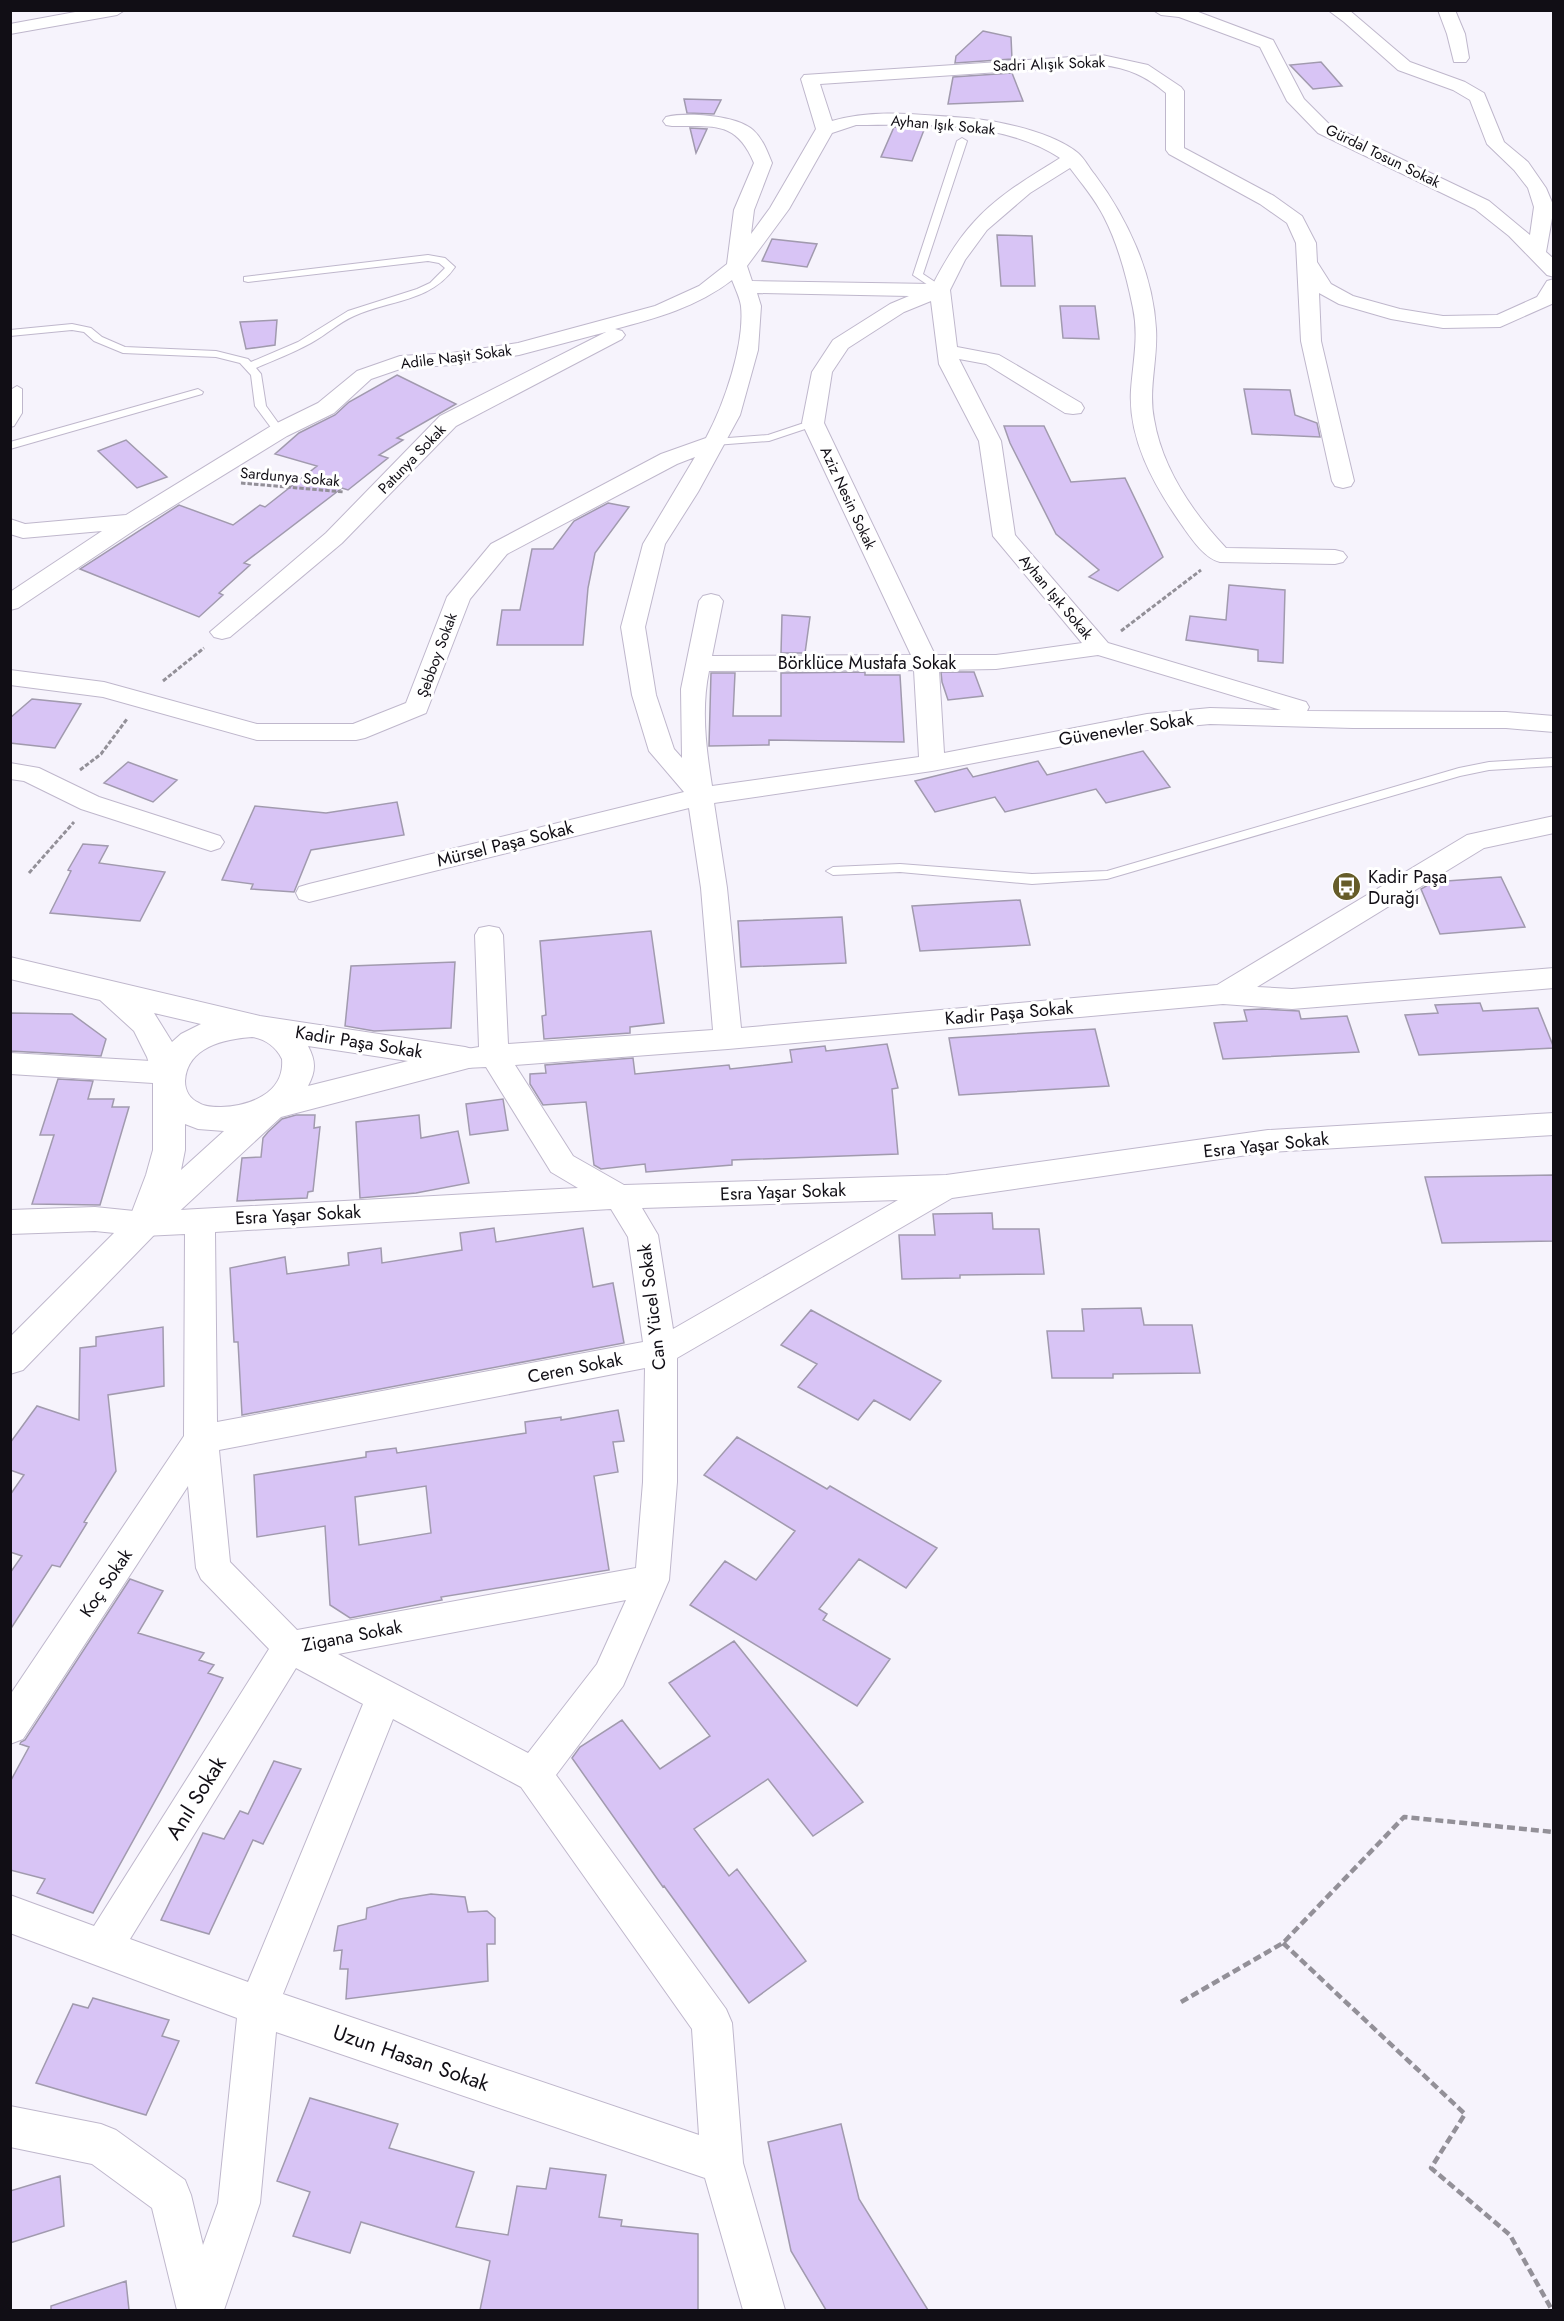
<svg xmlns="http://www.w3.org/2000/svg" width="1564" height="2321" font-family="Jost,sans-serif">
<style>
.building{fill:#d8c4f5;stroke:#a19aae;stroke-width:1.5;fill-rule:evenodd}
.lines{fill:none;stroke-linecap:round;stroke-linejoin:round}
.service-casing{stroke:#bfb7cc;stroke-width:2}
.minor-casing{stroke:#bfb7cc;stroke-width:2}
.tertiary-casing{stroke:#bfb7cc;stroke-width:2}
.path-far1{stroke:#939098;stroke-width:3;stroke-dasharray:4.5 2;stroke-linecap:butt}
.path{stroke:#939098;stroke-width:4.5;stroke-dasharray:8 4;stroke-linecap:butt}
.service{fill:#fff;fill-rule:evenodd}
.minor{fill:#fff;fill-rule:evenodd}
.tertiary{fill:#fff;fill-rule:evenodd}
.labels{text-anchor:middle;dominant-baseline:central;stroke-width:6;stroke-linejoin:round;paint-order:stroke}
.far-street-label{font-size:15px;fill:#110e15;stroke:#fff}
.street-label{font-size:18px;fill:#110e15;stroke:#fff}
.poi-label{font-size:18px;fill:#110e15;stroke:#fff;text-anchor:start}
.near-street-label{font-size:21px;fill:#110e15;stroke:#fff}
</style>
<rect width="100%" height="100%" fill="#f6f3fc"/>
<path class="building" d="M983 31 1011 37 1012 59 955 63 956 56Z
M1321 62 1342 86 1313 89 1290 65Z
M1012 73 1023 101 948 104 953 77Z
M684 99 721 100 714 114 687 113Z
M894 127 924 130 912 161 881 157Z
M690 128 707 129 696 153Z
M997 235 1032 236 1035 286H1001Z
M772 239 817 244 807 267 762 261Z
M1060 306H1095L1099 339 1063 338Z
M277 320 275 345 246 349 240 322Z
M397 375 456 404 397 438 403 440 379 455 388 458 348 490 342 488 244 563 250 565 219 593 223 595 199 617 80 569 179 505 233 525 260 505 265 507 317 466 275 454 299 433 335 415 349 402Z
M1244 389 1290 390 1295 415 1317 423 1320 437 1252 434Z
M1004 426H1044L1071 482 1125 478 1163 557 1118 591 1089 577 1099 570 1056 534 1010 443Z
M126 440 138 451 167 477 137 488 98 451Z
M608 503 629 507 595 553 588 588 583 645H497L502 610H520L532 549H553L574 521Z
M1229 585 1285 590 1283 663 1258 661V650L1186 640 1190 616 1226 620Z
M782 615 810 617 805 653H781Z
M865 672V675H900L904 742 769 740V745L709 746 711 673H735L733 716H781V673Z
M941 672H974L983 696 948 700 942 682Z
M32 699 81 704 55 748 10 743V718Z
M1143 751 1170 787 1106 803 1096 789 1005 812 995 797 935 812 915 781 967 768 973 777 1038 761 1047 775Z
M128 762 177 780 153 802 104 783Z
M397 802 404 835 311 850 294 892 251 889 253 884 222 880 255 806 326 813Z
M83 844 108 846 99 863 165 872 140 921 50 913 71 871 68 870Z
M1501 877 1525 927 1440 934 1421 889 1433 882Z
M1020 900 1030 945 920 951 912 906Z
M842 917 846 963 741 967 738 921Z
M651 931 664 1023 630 1027V1033L544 1039 542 1016 546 1015 540 941Z
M455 962 451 1028 374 1031 345 1026 351 966Z
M1480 1003 1483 1011 1538 1008 1554 1048 1419 1055 1405 1015 1438 1013 1435 1005Z
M1262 1009 1299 1011 1301 1019 1347 1016 1359 1052 1223 1059 1214 1023 1247 1021 1244 1010Z
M10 1013 72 1014 106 1039 101 1056 10 1051Z
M1095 1029 1109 1086 959 1095 949 1038Z
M887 1044 898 1088 892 1089 898 1154 732 1160V1165L646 1172 645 1164 601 1169 594 1165 586 1102 543 1105 530 1084V1074L546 1073 545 1065 633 1058 635 1074 729 1065 730 1069 792 1062 790 1050 825 1046 826 1051Z
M58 1079 93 1081 88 1099H114L112 1107H129L100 1205 32 1204 54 1135H40Z
M503 1099 508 1130 470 1135 466 1104Z
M296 1115H315L314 1128 320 1127 313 1191 308 1192 307 1198 237 1201 242 1158 261 1157 263 1138 268 1132 282 1119Z
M419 1115 421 1138 458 1131 469 1183 416 1193 360 1198 356 1122Z
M1554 1175V1241L1442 1243 1425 1177Z
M992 1213 993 1229H1039L1044 1274 960 1275V1278L902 1279 899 1235H935L933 1214Z
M494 1228 496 1242 583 1228 593 1287 613 1283 624 1343 242 1415 238 1342H234L230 1268 285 1257 287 1274 349 1265 348 1253 381 1248 382 1263 462 1250 460 1233Z
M1141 1308 1144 1325H1192L1200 1373 1113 1374V1378H1052L1047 1331H1084L1082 1309Z
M811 1310 941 1381 910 1420 874 1400 858 1420 798 1387 817 1364 781 1345Z
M163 1327 164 1386 108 1395 116 1471 84 1522 87 1523 60 1567 52 1565 10 1630V1573L22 1556 10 1552V1495L24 1475 10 1470V1443L37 1406 79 1420 80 1348 96 1346V1337Z
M618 1410 624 1441 613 1442 618 1472 594 1476 609 1570 441 1597 442 1600 350 1618 330 1605 325 1526 257 1537 254 1475 366 1457V1452L396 1448 397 1453 526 1433 525 1422 561 1417V1420ZM426 1486 431 1533 359 1545 355 1497Z
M737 1437 827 1489 830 1486 937 1548 906 1588 859 1559 819 1609 827 1614 823 1620 890 1659 857 1706 690 1605 725 1561 756 1580 795 1531 704 1475Z
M130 1579 163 1591 138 1633 204 1653 199 1660 214 1665 208 1673 223 1678 93 1913 37 1893 45 1879 10 1870V1782L29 1747 20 1744 21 1742 25 1740Z
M734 1641 863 1802 813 1836 768 1779 694 1829 729 1876 737 1869 806 1961 749 2003 664 1886 663 1887 572 1758 580 1747 622 1720 660 1769 710 1736 669 1683Z
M274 1761 301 1769 263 1844 253 1840 209 1934 161 1920 203 1833 224 1839 240 1811 248 1814Z
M431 1894 465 1897 468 1912 487 1911 495 1918V1944H487L488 1981 346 1999 348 1969H340L342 1950 334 1951 338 1926 366 1919 367 1908 400 1899Z
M93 1998 169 2020 162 2036 179 2041 146 2115 36 2083 73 2004 88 2008Z
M310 2098 398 2124 389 2148 474 2172 456 2227 508 2235 517 2186 546 2189 550 2168 606 2175 599 2217 622 2220 621 2226 698 2234V2310H480L490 2261 361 2222 350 2253 293 2236 310 2192 277 2181Z
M841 2124 859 2199 928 2310H826L791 2251 768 2142Z
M60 2176 64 2226 10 2243V2191Z
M126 2281 129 2310H51V2306Z"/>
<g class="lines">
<defs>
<path id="service" d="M962 138 967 141 923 274 944 288 945 290 940 293 913 275 957 141Z
M428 255 445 258 455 267C431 302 389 300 354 316 338 323 326 335 311 343 293 353 274 360 256 368L261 374 266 406 284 431 279 434 275 433 255 406 251 375 240 363 216 357 123 353 94 341 84 332 72 330 10 336V330L72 324 91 328 102 337 125 347 216 351 248 359 251 362 298 342 348 311 417 289 430 283 445 268 439 263 428 261 248 282 244 281V277Z
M17 386 22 389V413L14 426 10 427 12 389Z
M198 389 203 392 202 394 10 449V442Z
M813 420 817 421V425L769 441 715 445 710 442 715 439 768 435Z
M1554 758V766L1489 770 1460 776 1107 879 1032 884 900 872 833 875 826 871 833 867 900 864 1032 874 1107 871 1459 768 1489 762Z"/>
<path id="minor" d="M86 10H125L117 15 10 34V24Z
M1153 10H1193L1273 40 1304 99 1330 125 1489 201 1530 235 1534 207 1528 188 1514 170 1487 144 1470 100 1453 90 1398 70 1344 22 1328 10H1349L1410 62 1465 82 1484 93 1504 142 1528 162 1546 188 1554 207 1546 252 1554 259V277L1547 275 1509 236 1475 209 1318 133 1287 101 1260 47 1179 17 1161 15Z
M1438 10H1455L1465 34 1469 58 1466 62H1454L1447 34Z
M1102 55 1148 65 1181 87 1184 91V148L1274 196 1302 216 1316 243 1317 262 1331 284 1353 296 1400 309 1443 316 1497 315 1537 297 1547 281 1554 279V303L1500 327 1443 328 1391 319 1339 304 1319 293 1321 341 1354 481 1351 486 1343 488 1335 486 1332 481 1301 341 1296 243 1287 223 1260 204 1169 154 1166 150V93C1146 76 1128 68 1102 65L820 84 832 121C875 108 922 115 967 118 1000 121 1052 132 1078 153 1085 159 1089 168 1095 175 1127 218 1153 273 1156 329 1158 359 1148 389 1154 419 1162 468 1193 513 1226 548L1335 550 1343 552 1347 557 1343 562 1335 564 1220 562C1203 558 1189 535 1179 521 1153 483 1128 438 1131 390 1133 362 1139 336 1133 308 1127 278 1118 244 1104 217 1095 199 1082 184 1070 168L1030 193 987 230 965 260 950 290 957 347 999 355 1081 403 1084 408 1081 413 1073 414 1065 413 986 364 959 359 1001 441 1015 535 1108 643 1306 702 1309 707 1307 711 1506 712 1554 716V732L1506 728H1353L1210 724 1147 730 932 771 714 803 727 888 741 1028 1217 985 1467 835 1554 816V833L1484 848 1257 987 1292 989 1554 968V988L1292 1009 1223 1004 728 1049 515 1065 573 1156 624 1185 946 1175 1268 1130 1554 1113V1135L1268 1152 952 1198 677 1358V1482L669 1580 623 1686 556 1775 726 2009 732 2023 743 2163 785 2310H743L705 2178 276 2032 260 2203 224 2310H177L152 2208 92 2164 10 2147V2106L101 2124 116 2130 185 2180 191 2195 203 2245 218 2203 237 2018 10 1933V1895L94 1926 269 1649 201 1579 196 1568 188 1486 23 1739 10 1744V1695L184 1436 185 1234 144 1236 95 1231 10 1234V1210L95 1207 144 1212 578 1188 551 1172 486 1067 465 1068 455 1065 451 1058 455 1051 479 1047 475 935 479 928 489 926 499 928 503 935 508 1044 713 1030 701 888 689 808 309 902 299 899 296 893 299 887 309 884 684 792 649 751 632 695 621 627 643 544 695 457 677 464 507 554 470 599 426 713 365 738 356 740H257L103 697 10 685V670L104 682 257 724H353L406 703 447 597 491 544 661 454 706 438C724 405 745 344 741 306 740 298 735 288 732 280 697 307 657 318 615 329L622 331 625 335 622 339 456 426 342 543 230 637 222 639 214 637 210 632 326 533 440 416 606 332 519 355 452 365 403 368 371 379 334 413 287 436 139 527 18 608 10 610V592L102 531 23 538 10 534V519L25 524 126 515 271 426 318 403 357 371 400 356 452 353 518 343 655 306 699 286 727 264 734 210 754 163C736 120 713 127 672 126L666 125 663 121 666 117C687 112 736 115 753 130 763 139 767 151 772 163L754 210 751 234 770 208 816 129 801 79 804 75ZM856 125C923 125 1002 120 1060 158 1030 177 998 195 974 222 957 240 944 263 933 284L752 281 747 266 789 209 832 133ZM757 293 909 296 890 304 833 340 812 372 802 423 911 655 712 656 723 601 719 596 711 594 703 596 699 601 681 689 682 758 674 749 656 695 645 627 665 544 698 492 740 415 758 350 761 306ZM931 301 939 364 979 441 993 536 1082 643 996 655H935L824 423 832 372 848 348 904 312ZM1098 655 1281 710 1210 708 1147 714 944 753 939 670 996 669ZM914 670 919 757 712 786C706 748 701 709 709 671ZM898 1200 673 1329 658 1235 642 1208ZM611 1209 628 1237 643 1342 217 1422 215 1232ZM645 1368 643 1482 636 1568 297 1630 230 1562 219 1450ZM626 1600 597 1664 528 1753 338 1654ZM296 1668 363 1704 248 1982 130 1939ZM393 1719 521 1787 692 2029 699 2135 283 1994Z
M10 763 39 768 99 797 220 836 224 842 220 848 211 851 81 809 24 781 10 779Z
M10 1053 169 1062 179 1066 183 1073 179 1080 169 1084 10 1074Z"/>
<path id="tertiary" d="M10 957 260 1016 465 1047 476 1050 481 1058 476 1066 465 1069 281 1117 156 1233 23 1370 10 1374V1337L130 1217 146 1175 153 1150V1076L147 1057 134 1031 100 1000 10 979ZM154 1013 201 1024 181 1034 172 1042ZM252 1037C265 1039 276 1047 282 1059 285 1093 250 1106 221 1107 214 1107 205 1107 199 1103 190 1099 185 1091 185 1081 187 1047 224 1039 252 1037ZM308 1046 408 1061 308 1086C316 1071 316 1061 308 1046ZM185 1124 198 1129 224 1131 181 1170 185 1150Z"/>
</defs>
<use href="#service" class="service-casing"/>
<use href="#minor" class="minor-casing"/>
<use href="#tertiary" class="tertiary-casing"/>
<path class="path-far1" d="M241 483 344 492
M1121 631 1201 570
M163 681 204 648
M80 770 101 754 127 719
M29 873 74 822"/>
<path class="path" d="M1283 1943 1465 2114 1431 2168 1510 2235 1552 2310
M1181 2002 1283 1943 1404 1817 1554 1832"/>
<use href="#service" class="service"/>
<use href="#minor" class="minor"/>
<use href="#tertiary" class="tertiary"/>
</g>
<defs>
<symbol id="bus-disc" viewBox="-11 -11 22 22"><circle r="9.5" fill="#665c29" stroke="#fff"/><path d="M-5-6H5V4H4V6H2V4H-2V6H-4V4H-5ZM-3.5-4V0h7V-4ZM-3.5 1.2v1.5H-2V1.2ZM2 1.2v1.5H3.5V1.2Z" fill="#fff"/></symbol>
</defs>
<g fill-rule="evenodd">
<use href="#bus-disc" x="1330" y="870" width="33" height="33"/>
</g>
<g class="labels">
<g class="far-street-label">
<text transform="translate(1049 64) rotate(-2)">Sadri Alışık Sokak</text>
<text transform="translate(943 125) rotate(5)">Ayhan Işık Sokak</text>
<text transform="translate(1383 156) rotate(26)">Gürdal Tosun Sokak</text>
<text transform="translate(456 357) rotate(-7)">Adile Naşit Sokak</text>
<text transform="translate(412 459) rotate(-46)">Patunya Sokak</text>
<text transform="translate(290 477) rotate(5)">Sardunya Sokak</text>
<text transform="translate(848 498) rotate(65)">Aziz Nesin Sokak</text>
<text transform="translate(1056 597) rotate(50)">Ayhan Işık Sokak</text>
<text transform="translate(437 655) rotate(-70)">Şebboy Sokak</text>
</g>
<g class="street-label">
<text x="867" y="663">Börklüce Mustafa Sokak</text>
<text transform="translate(1126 729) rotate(-9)">Güvenevler Sokak</text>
<text transform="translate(505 844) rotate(-14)">Mürsel Paşa Sokak</text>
<text transform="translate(1009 1013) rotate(-5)">Kadir Paşa Sokak</text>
<text transform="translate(359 1042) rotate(9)">Kadir Paşa Sokak</text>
<text transform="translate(1266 1145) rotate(-6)">Esra Yaşar Sokak</text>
<text transform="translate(783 1192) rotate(-2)">Esra Yaşar Sokak</text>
<text transform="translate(298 1215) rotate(-3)">Esra Yaşar Sokak</text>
<text transform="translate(652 1307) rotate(-97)">Can Yücel Sokak</text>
<text transform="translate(575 1368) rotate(-11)">Ceren Sokak</text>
<text transform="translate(106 1583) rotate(-56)">Koç Sokak</text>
<text transform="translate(352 1636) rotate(-11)">Zigana Sokak</text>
</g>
<g class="poi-label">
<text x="1368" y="877">Kadir Paşa<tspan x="1368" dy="21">Durağı</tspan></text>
</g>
<g class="near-street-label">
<text transform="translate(196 1798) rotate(-58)">Anıl Sokak</text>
<text transform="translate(411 2058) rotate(19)">Uzun Hasan Sokak</text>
</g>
</g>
<rect width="1564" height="2321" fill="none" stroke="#110e15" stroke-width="24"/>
</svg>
